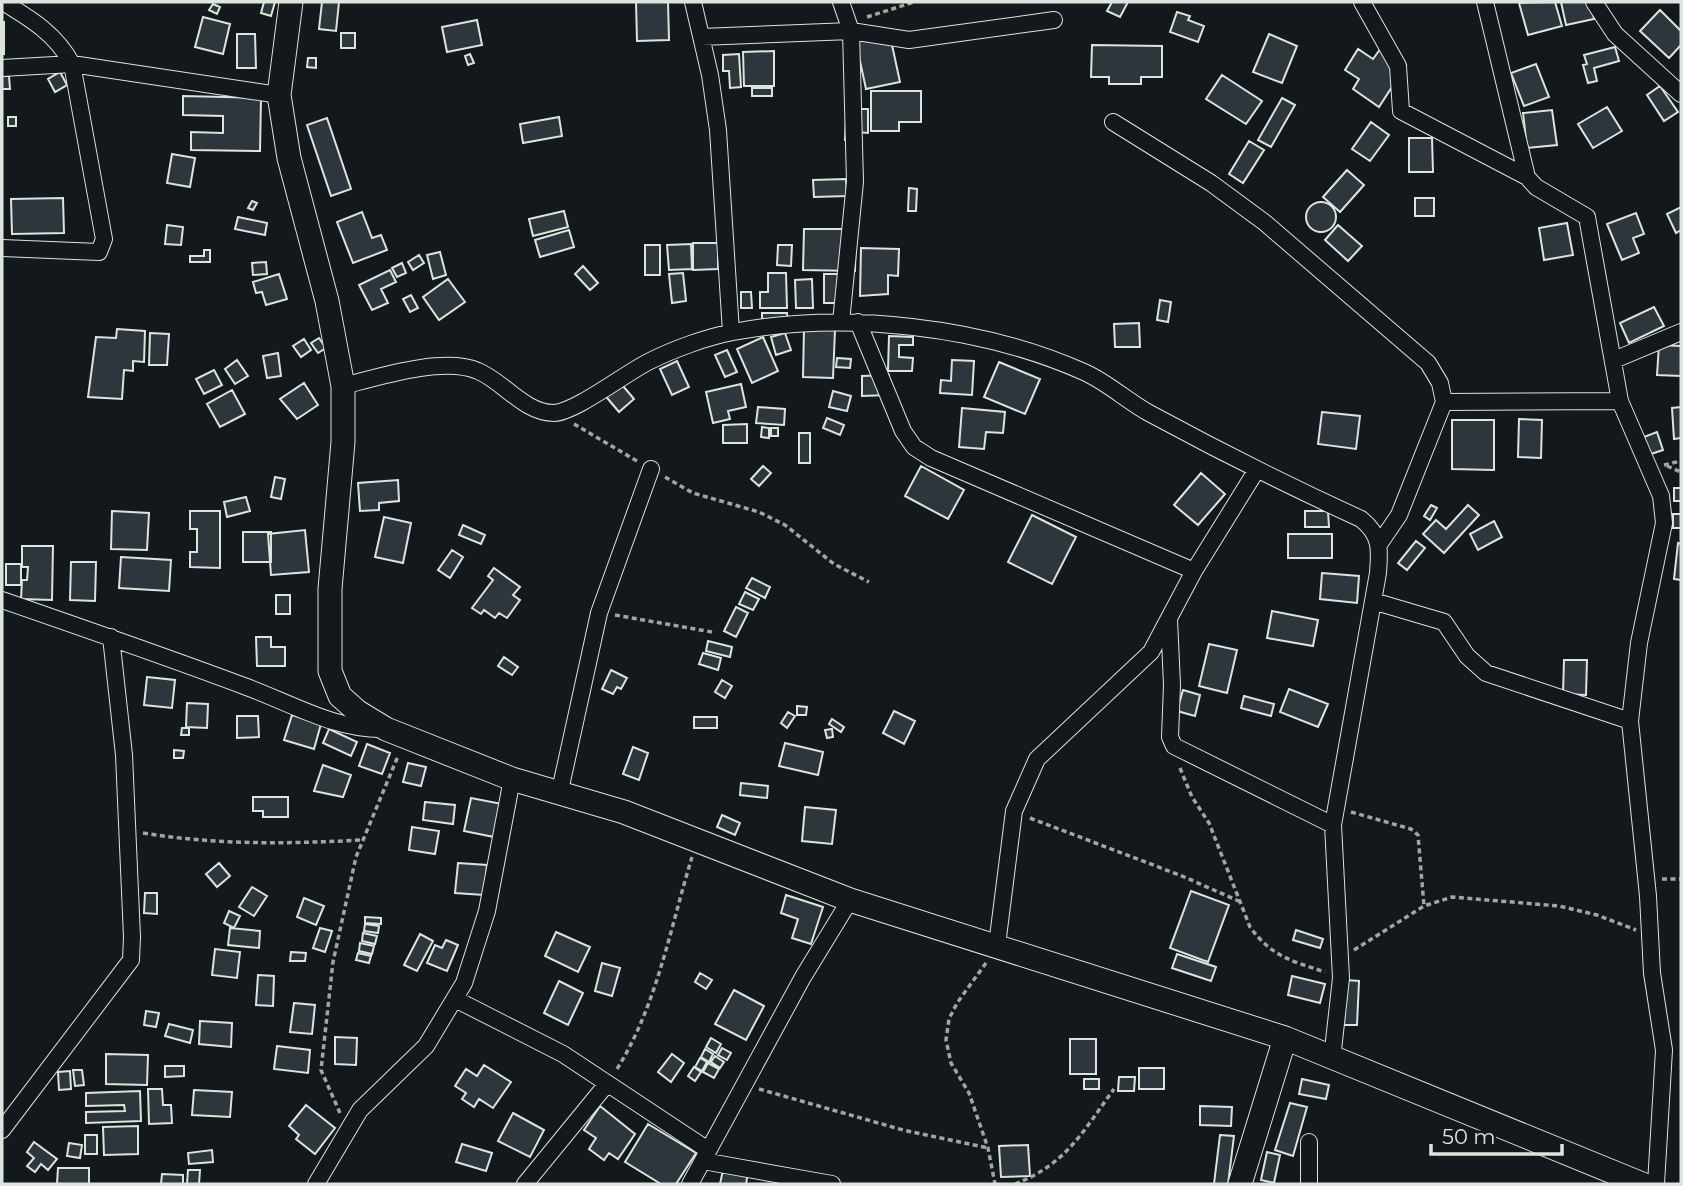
<svg xmlns="http://www.w3.org/2000/svg" width="1683" height="1186" font-family="Montserrat,sans-serif">
<style>
.building{fill:#2c363c;stroke:#d8e6dc;stroke-width:2}
.lines{fill:none;stroke-linecap:round;stroke-linejoin:round}
.street-casing{stroke:#d8e6dc;stroke-width:18}
.secondary-casing{stroke:#d8e6dc;stroke-width:25}
.path{stroke:#9da8a2;stroke-width:3.5;stroke-dasharray:5 3.5;stroke-linecap:butt}
.street{stroke:#14181c;stroke-width:16}
.secondary{stroke:#14181c;stroke-width:23}
</style>
<rect width="100%" height="100%" fill="#14181c"/>
<path class="building" d="M264 2H275L271 16 261 13Z
M322 2H339L336 31 319 29Z
M636 2H668L669 40 637 41Z
M1112 2H1128L1120 17 1107 11Z
M1555 2 1562 26 1528 35 1519 3Z
M1561 2H1591L1594 19 1566 25Z
M213 4 220 7 217 14 209 10Z
M1660 10 1681 31V45L1669 58 1640 31Z
M1177 12 1190 16 1188 20 1204 26 1198 42 1170 32Z
M203 17 230 24 223 54 195 47Z
M477 20 482 45 447 52 442 27Z
M2 22H4V54H2Z
M889 31 900 82 866 89 855 38Z
M341 33H355V48H341Z
M237 34H255L256 68H237Z
M1269 34 1297 46 1282 83 1253 72Z
M1092 45 1162 46V77H1141V84H1109V77H1091Z
M1615 47 1619 61 1594 68 1597 81 1588 83 1583 65 1587 64 1584 55Z
M1381 48 1406 65 1379 107 1353 89 1359 79 1345 70 1358 49 1373 59Z
M774 51V86H744L743 52Z
M470 54 474 63 468 65 465 56Z
M739 54 741 87 730 88 729 71H723V55Z
M308 58H316V68L307 67Z
M1536 64 1549 97 1524 106 1511 73Z
M60 72 67 85 55 92 48 79Z
M1222 75 1262 101 1246 124 1206 99Z
M2 76H9L10 89H2Z
M1660 86 1678 112 1664 121 1647 95Z
M752 88H772V96H752Z
M871 91H921V122H899V131H871Z
M183 96 261 98 260 151 191 150V132L223 133V116L183 115Z
M1282 98 1295 105 1271 147 1258 140Z
M1607 107 1622 131 1593 148 1578 124Z
M857 109H868V133L857 132V140H845L846 118Z
M1552 110 1557 145 1527 148 1523 113Z
M8 117H16V126H8Z
M559 117 562 136 523 143 520 124Z
M327 118 351 189 331 196 307 125Z
M1371 122 1389 135 1370 161 1352 149Z
M1409 138H1432L1433 172H1409Z
M1249 141 1264 150 1243 183 1229 174Z
M172 154 195 158 190 187 167 183Z
M1347 170 1364 185 1340 212 1323 197Z
M846 179 847 196 814 197 813 180Z
M909 188 917 189 916 211H908Z
M63 198 64 233 12 234 11 199Z
M1415 198H1434V216H1415Z
M252 201 257 203 253 210 248 208Z
M1306 217a15 15 0 1 1 30 0a15 15 0 1 1-30 0Z
M1681 207V230L1676 233 1667 214Z
M564 211 568 227 533 236 529 219Z
M362 212 372 238 381 235 387 250 353 263 337 222Z
M1636 213 1644 234 1633 238 1639 253 1622 260 1607 224Z
M238 217 267 223 265 235 235 229Z
M1567 223 1573 255 1544 260 1539 228Z
M167 225 183 227 181 245 165 244Z
M1338 225 1362 246 1348 261 1325 240Z
M804 229H856L855 271 803 270Z
M569 230 574 247 540 257 535 240Z
M693 243H718V269L693 270Z
M691 244 692 269 669 270 667 245Z
M645 245H660V275H645Z
M778 245H792L791 266 777 265Z
M861 248 899 249 898 276 888 275V294L860 296Z
M204 250H210V262H190V256H204Z
M440 252 446 275 433 279 427 255Z
M419 255 424 263 413 270 408 262Z
M266 262 267 274 253 275 252 263Z
M402 263 406 273 397 277 392 268Z
M583 266 598 283 590 290 575 274Z
M390 270 396 282 381 289 388 303 372 310 359 285Z
M683 273 686 301 672 303 669 274Z
M768 273H786L787 308H760V292H768Z
M279 274 287 299 266 305 262 292 256 293 253 282Z
M824 274H842V303H824Z
M448 279 465 302 439 320 423 297Z
M812 279 813 308H796L795 280Z
M741 292H751L752 308H741Z
M411 295 418 308 410 312 403 299Z
M1160 300 1171 302 1168 322 1157 320Z
M1654 307 1664 326 1629 343 1620 323Z
M762 313H787L788 324H762Z
M1139 323 1140 347H1115L1114 324Z
M117 329 145 331 144 362 133 361V371L124 370 122 399 88 397 96 337 116 338Z
M804 329 835 330 833 378 803 377Z
M150 333 169 334 167 365H149Z
M785 333 791 350 776 355 771 337Z
M889 336 913 337V345H899V357L913 358 912 371H888Z
M763 337 778 371 752 383 737 349Z
M319 338 326 348 318 353 311 343Z
M304 339 311 350 301 357 293 346Z
M1659 345 1681 346V376L1657 375Z
M727 350 737 372 725 377 715 355Z
M278 353 281 376 267 378 263 356Z
M837 358 851 359 850 368 836 367Z
M237 360 248 376 235 384 225 369Z
M952 360 974 361 972 395 940 393 941 380 951 381Z
M677 361 689 387 672 395 660 369Z
M999 362 1040 379 1025 414 984 397Z
M214 370 222 385 204 394 196 379Z
M889 375V395L862 396V376Z
M618 380 634 399 619 412 603 393Z
M304 383 318 405 297 419 280 399Z
M741 384 746 407 728 411 730 419 713 423 706 392Z
M232 390 245 414 220 427 207 404Z
M833 391 851 396 847 411 829 407Z
M758 407 785 409 784 425 756 423Z
M1681 407V438L1674 439 1672 408Z
M962 408 1005 412 1003 433 986 432 984 449 959 447Z
M1322 412 1360 416 1356 449 1318 444Z
M827 418 844 425 840 435 823 428Z
M1519 419 1542 420 1541 458 1518 457Z
M1452 420H1494V470L1452 469Z
M747 424V443H723V425Z
M762 427 769 428V438L761 437Z
M771 428H778V436H771Z
M1657 432 1663 450 1648 455 1641 438Z
M799 433H810V463H799Z
M763 466 771 473 759 486 751 479Z
M921 466 964 490 948 519 905 496Z
M1201 473 1225 494 1198 525 1174 505Z
M275 477 285 479 281 499 271 497Z
M398 480 399 501 379 503V510L360 511 358 483Z
M1674 488H1681V501H1674Z
M246 497 250 511 227 517 224 502Z
M1431 505 1437 508 1430 520 1424 516Z
M1468 505 1479 515 1444 553 1423 534 1436 520 1446 529Z
M112 511 149 513 147 550 111 549Z
M190 511H220V568L190 567V552H197V529H190Z
M1305 511H1328L1329 527H1305Z
M1673 514H1681V528H1673Z
M1032 515 1076 537 1052 584 1008 562Z
M384 517 411 523 403 563 375 557Z
M1494 521 1502 537 1478 550 1470 534Z
M463 525 485 535 481 544 459 535Z
M305 530 309 572 271 575 268 534Z
M243 532H271V562H243Z
M1288 534H1332V558H1288Z
M1416 541 1425 548 1407 570 1398 563Z
M1678 543 1681 544V580L1674 579Z
M22 546H53L52 600 21 599 22 580H27L28 567H22Z
M452 550 463 557 450 578 438 570Z
M121 557 171 560 169 591 119 588Z
M71 562H96L95 601 70 600Z
M6 564H21V585H6Z
M494 568 520 587 513 595 520 600 507 618 499 613 495 618 484 610 481 614 472 608 493 580 488 576Z
M1322 573 1359 576 1357 603 1320 599Z
M752 578 770 587 765 598 746 588Z
M745 592 759 599 753 610 739 604Z
M276 595H290V614H276Z
M736 607 748 613 736 637 724 631Z
M1272 611 1318 620 1313 646 1267 638Z
M256 637H271V647H285V666H257Z
M708 641 732 647 730 657 706 651Z
M1209 644 1237 650 1227 693 1199 686Z
M703 653 721 658 718 670 699 664Z
M504 657 518 667 512 675 498 666Z
M1564 660H1587L1586 695 1563 694Z
M611 670 627 678 621 689 617 687 613 694 602 689Z
M147 677 175 680 172 708 144 705Z
M722 680 732 686 725 698 715 692Z
M1289 689 1328 704 1318 727 1280 712Z
M1183 690 1200 695 1195 716 1177 711Z
M1244 696 1274 704 1271 716 1241 708Z
M187 703 208 704 207 728 186 727Z
M797 706 807 707 806 715H797Z
M894 711 915 721 904 744 883 733Z
M788 712 795 716 787 728 781 723Z
M292 715 321 724 314 749 284 740Z
M237 716H258L259 737 237 738Z
M694 717H717V728H694Z
M832 719 844 727 841 732 829 724Z
M182 728H189V735H181Z
M329 729 357 742 351 756 323 743Z
M832 729 833 737 827 738 825 730Z
M785 743 823 752 818 775 779 766Z
M367 744 390 753 382 774 359 766Z
M633 747 648 753 639 780 623 774Z
M174 750 184 751 183 758H174Z
M408 763 426 767 421 786 403 782Z
M323 765 351 775 343 797 314 791Z
M741 783 768 786 767 798 740 795Z
M253 797H288V817H263V811H253Z
M471 798 502 804 494 837 464 831Z
M425 802 455 805 453 824 423 820Z
M805 807 836 810 832 844 802 841Z
M722 815 740 823 735 835 717 827Z
M412 827 439 831 435 854 409 850Z
M219 863 230 876 217 887 206 874Z
M458 863 487 865 484 895 455 893Z
M252 887 267 896 254 916 239 907Z
M1191 891 1229 905 1208 962 1170 948Z
M145 893H157V914L144 913Z
M786 895 823 907 811 944 792 938 798 919 781 913Z
M304 898 324 906 316 925 297 917Z
M229 911 240 916 234 928 224 923Z
M365 917 381 918V924L365 923Z
M365 924 379 926 378 933 364 931Z
M230 928 260 931 259 948 228 945Z
M320 928 332 931 325 952 313 948Z
M1296 930 1323 939 1320 948 1293 940Z
M556 932 590 947 578 972 545 956Z
M363 933 377 936 375 944 362 941Z
M420 934 433 941 417 971 404 965Z
M446 940 458 945 447 971 427 963 435 945 442 948Z
M360 943 374 946 372 954 359 951Z
M215 949 240 952 237 978 212 975Z
M291 952 306 953 305 961H290Z
M358 953 371 956 369 963 356 960Z
M1177 954 1216 967 1211 981 1172 968Z
M602 963 620 968 612 996 595 991Z
M700 973 712 980 706 989 695 982Z
M258 975 274 976 273 1006 256 1005Z
M1292 976 1325 984 1320 1003 1288 995Z
M1346 980 1359 981 1357 1025H1344Z
M559 981 583 993 568 1025 544 1013Z
M734 990 764 1006 746 1040 715 1024Z
M294 1003 315 1005 312 1034 290 1032Z
M146 1011 159 1013 156 1027 144 1025Z
M200 1021 232 1023 231 1047 199 1044Z
M169 1024 193 1030 190 1043 165 1036Z
M335 1037 357 1038 356 1065 335 1064Z
M711 1038 721 1044 716 1053 706 1047Z
M1070 1039H1096V1074H1070Z
M277 1046 310 1050 308 1073 274 1069Z
M722 1048 731 1053 727 1060 718 1055Z
M705 1049 713 1054 709 1062 701 1057Z
M106 1054 148 1055 147 1085 106 1084Z
M672 1054 684 1063 671 1082 658 1072Z
M715 1056 724 1062 720 1068 711 1062Z
M700 1058 707 1062 702 1071 695 1067Z
M708 1063 719 1069 714 1078 703 1072Z
M484 1065 511 1082 493 1108 479 1099 474 1107 462 1099 466 1093 455 1086 466 1069 477 1076Z
M165 1066H184V1076L165 1077Z
M694 1067 701 1072 695 1081 688 1076Z
M1139 1068H1164V1089H1139Z
M73 1070H82L84 1085 75 1086Z
M70 1071 71 1089 59 1090 58 1072Z
M1119 1077H1135L1134 1091H1118Z
M1084 1079H1099V1089H1084Z
M1302 1079 1329 1085 1326 1099 1299 1094Z
M148 1089H162L163 1105H171L172 1123 149 1124Z
M194 1090 232 1092 230 1117 192 1115Z
M140 1091 141 1121 86 1123V1112L125 1111 124 1105 86 1106V1093Z
M1290 1103 1307 1107 1293 1156 1275 1150Z
M306 1105 335 1128 315 1154 296 1139 299 1135 289 1126Z
M600 1106 635 1134 618 1159 609 1153 604 1160 589 1149 596 1138 584 1130Z
M1200 1106 1232 1107 1231 1126 1200 1125Z
M513 1113 544 1130 530 1157 498 1141Z
M648 1124 696 1153 676 1184H661L625 1162Z
M138 1126V1154L104 1155 103 1127Z
M85 1135H97V1154H85Z
M1220 1135 1234 1136 1228 1184H1214Z
M34 1142 57 1159 48 1170 41 1164 35 1172 27 1166 34 1158 27 1152Z
M69 1143 82 1145 80 1158 67 1156Z
M462 1144 492 1153 486 1171 456 1162Z
M1028 1145 1030 1176 1001 1177 999 1146Z
M212 1150 213 1162 189 1164 188 1153Z
M1267 1152 1280 1155 1274 1183 1261 1180Z
M58 1168H89V1184H57Z
M188 1170H200L199 1184H187Z
M723 1170 748 1173 746 1184H720Z
M162 1174 183 1175V1184H161Z"/>
<g class="lines">
<defs>
<path id="street" d="M693 2 710 75 718 130 731 332
M841 2 851 31 855 182 841 322
M1362 2 1398 66 1401 111 1527 177
M1485 2 1527 177 1536 187 1587 217 1620 401 1661 496 1664 523 1639 643 1630 721 1648 896 1652 973 1664 1050 1656 1184
M1594 2 1615 34 1681 94
M701 37 851 31 909 40 1054 20
M2 68 72 64 279 95
M1113 122 1211 183 1264 222 1428 363 1440 383 1444 402 1399 515 1380 543
M2 248 99 252 104 239 72 64C56 34 31 19 3 2
M858 322 903 431 914 447 931 458 1194 571
M1614 360 1681 332
M343 386C378 377 444 356 478 371 503 381 524 413 554 413 576 412 627 372 650 361 674 349 707 337 733 332 844 311 981 326 1084 372 1107 382 1127 401 1149 413 1219 451 1289 486 1361 519 1381 535 1380 549 1378 573L1333 825 1341 978 1332 1059
M1444 402 1620 401
M2 600C83 628 164 656 244 686 291 703 336 731 386 729
M1373 601 1444 622 1467 656 1486 673 1630 721
M1169 619 1172 685 1170 737 1174 746 1333 825
M559 795 599 613 651 469
M997 945 1014 811 1037 759 1151 652 1194 571 1256 471
M455 999 563 1054 708 1150
M2 1130 131 960 132 937 124 755 111 637
M1309 1142V1184
M703 1161 832 1184
M316 1184 360 1110 426 1046 464 983 487 911 512 779
M525 1184 606 1085
M690 1184 803 977 850 900"/>
<path id="secondary" d="M291 2 279 95 289 158 327 301 343 386V442L330 589V671L340 696 358 712 386 729 512 779 624 812 850 900 1285 1038 1642 1184
M1240 1184 1285 1038"/>
</defs>
<use href="#street" class="street-casing"/>
<use href="#secondary" class="secondary-casing"/>
<path class="path" d="M867 17 914 2
M574 424 637 461
M1664 465 1681 461
M1667 466 1681 472
M665 477 693 493 759 512 785 525 834 564 869 582
M615 615 712 632
M1180 768 1192 797 1209 823 1250 927C1272 957 1292 961 1325 972
M1351 812 1411 829 1418 835 1424 906
M1030 818 1182 876 1241 902
M143 833C217 845 287 844 362 840
M1662 879H1681
M1354 950 1424 906 1452 897 1559 906 1597 915 1636 930
M986 963 957 1003 949 1019 946 1040 951 1063 969 1093 988 1148 995 1184
M617 1069C657 1005 670 929 692 857
M759 1089 903 1130 988 1148
M340 1113 321 1070 333 962 356 857 398 756
M1015 1184C1067 1164 1083 1131 1114 1089"/>
<use href="#street" class="street"/>
<use href="#secondary" class="secondary"/>
</g>
<rect width="1683" height="1186" fill="none" stroke="#d8e6dc" stroke-width="7"/>
<path d="M1431 1144v10h131v-10" fill="none" stroke="#d8e6dc" stroke-width="3.5"/>
<text x="1442" y="1144" font-size="21" fill="#d8e6dc" stroke="#14181c" stroke-width="5" paint-order="stroke">50 m</text>
</svg>
